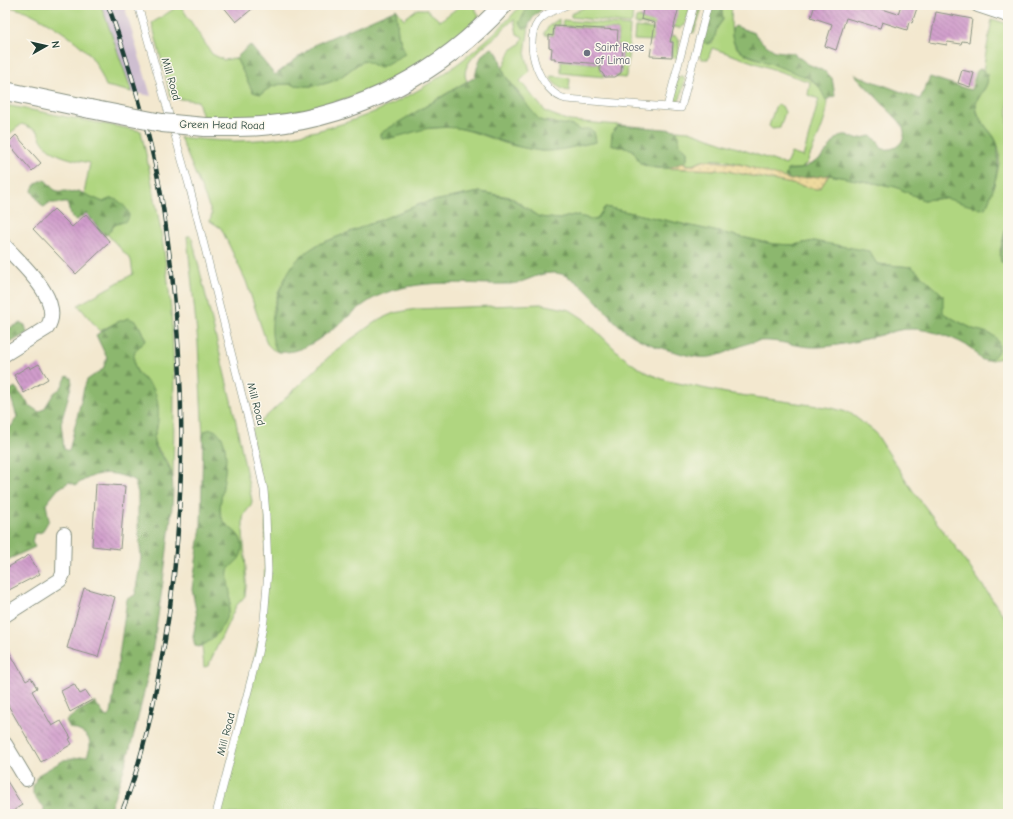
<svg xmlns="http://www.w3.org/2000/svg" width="1013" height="819" font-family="'Comic Neue',sans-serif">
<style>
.industrial{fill:#cebed0}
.green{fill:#b0d680;stroke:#688a5a;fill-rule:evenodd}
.forest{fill:url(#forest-firs);stroke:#567a51}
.sand{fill:url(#sand-dots);stroke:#868c69}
.building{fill:url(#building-back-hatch)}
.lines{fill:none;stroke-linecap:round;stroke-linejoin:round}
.service-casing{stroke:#899282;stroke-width:8}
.minor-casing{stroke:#899282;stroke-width:16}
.tertiary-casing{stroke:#899282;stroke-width:20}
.service{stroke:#fff;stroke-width:7}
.minor{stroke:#fff;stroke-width:14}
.tertiary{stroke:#fff;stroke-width:18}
.rail-casing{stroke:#1f3d34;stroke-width:4.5}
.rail{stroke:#fbf7ec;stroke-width:3;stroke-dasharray:9;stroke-linecap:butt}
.tertiary-bridge-casing{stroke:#899282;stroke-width:20;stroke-linecap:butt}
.tertiary-bridge{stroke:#fff;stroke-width:18}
.worship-dot{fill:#6b7280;stroke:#fbf7ec;stroke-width:1.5}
.labels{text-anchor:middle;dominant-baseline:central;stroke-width:3;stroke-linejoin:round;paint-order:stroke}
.worship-label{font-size:11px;fill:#5b616d;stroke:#fbf7ec;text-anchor:start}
.street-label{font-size:11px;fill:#1f3d34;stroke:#fbf7ec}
</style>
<defs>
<pattern id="forest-firs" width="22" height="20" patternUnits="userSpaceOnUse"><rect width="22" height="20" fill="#8cb76e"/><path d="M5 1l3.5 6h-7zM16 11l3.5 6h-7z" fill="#72965b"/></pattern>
<pattern id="sand-dots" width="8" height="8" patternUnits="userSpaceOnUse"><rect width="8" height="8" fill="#eeda9e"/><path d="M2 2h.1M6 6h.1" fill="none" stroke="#ccbc89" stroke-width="1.8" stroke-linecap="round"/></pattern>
<pattern id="building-back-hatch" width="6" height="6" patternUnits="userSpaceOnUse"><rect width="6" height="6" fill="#d09ccb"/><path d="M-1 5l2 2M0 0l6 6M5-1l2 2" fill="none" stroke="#a880a6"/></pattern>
</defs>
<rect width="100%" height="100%" fill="#fbf7ec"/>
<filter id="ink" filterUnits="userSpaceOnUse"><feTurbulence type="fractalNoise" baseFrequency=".025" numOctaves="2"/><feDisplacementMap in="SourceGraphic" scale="8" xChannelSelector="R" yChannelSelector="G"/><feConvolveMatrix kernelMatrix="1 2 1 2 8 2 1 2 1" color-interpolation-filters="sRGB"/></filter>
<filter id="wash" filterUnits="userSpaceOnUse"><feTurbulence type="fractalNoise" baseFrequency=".012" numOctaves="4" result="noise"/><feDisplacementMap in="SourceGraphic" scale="16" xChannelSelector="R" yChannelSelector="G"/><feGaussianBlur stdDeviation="0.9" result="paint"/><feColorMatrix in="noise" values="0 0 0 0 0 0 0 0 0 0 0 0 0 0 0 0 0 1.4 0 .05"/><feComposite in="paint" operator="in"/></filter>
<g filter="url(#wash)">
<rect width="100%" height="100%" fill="#f3e8cf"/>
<path class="industrial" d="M101 5H124L151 96 132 92Z"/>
<path class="green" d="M5 5H101L132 92 106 86C103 79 100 71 96 64 85 44 50 23 30 13 24 10 8 7 5 5Z
M180 5 212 54 224 60 236 58 253 92 261 94C284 75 294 90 319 85 341 81 347 70 365 60L379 68 405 53 398 34 396 9 404 19 417 9H426L440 21 461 5H474L479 17C397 92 313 120 203 118L198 101 171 98 152 23Z
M521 5H529L525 9 527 28 529 26 525 53 530 71 520 81 546 112 569 121 619 125 614 130 617 147H625L633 149 636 156 643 165 655 168 722 170 817 189 821 187 829 175 896 187 923 200 945 198 988 203C994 182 1008 154 992 134 984 124 977 117 976 104 980 92 995 82 983 70L992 19 1008 24V219L1000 251 1004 263H1008V357L985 361C995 357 1001 351 997 340L990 334 975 330 942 313 912 267 877 264 814 241 794 245 773 244 605 207 596 220 574 215 559 219 539 217 511 197 480 192 423 203 317 245 295 263 279 290 273 310 275 347 278 352 272 349 267 344 246 281 221 228 210 221 212 214 180 137C198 139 216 141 235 141 323 140 409 107 476 49 491 36 508 21 521 5ZM514 19 517 34 523 37 520 44 511 50 503 68 505 75 525 101 529 109 539 120 543 121 553 122 559 126H573L581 131 594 132 596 142 553 150 541 151 510 145 470 131 453 127 418 129 388 139 380 134 467 81C457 65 488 42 500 34L503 29Z
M589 5H633L632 22 630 24 571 17V14Z
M677 5H691L685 25 680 28 674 27Z
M700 5H703L694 33 692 32Z
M721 5H732C731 15 730 35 734 44 741 57 757 58 769 62 788 68 827 80 827 105 827 121 813 147 807 163L801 169H789L785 176 788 180C764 173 732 157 706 160 700 161 695 165 689 165L684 162 687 160V151L679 144V137L676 130 689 131 786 165 791 153 803 157 819 99 808 95 810 82 712 48 708 59H702L699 55 703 41 709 44 713 42 717 28 723 20Z
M641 17V19L671 27 635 24 636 18Z
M559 19V26H554L553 36 545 35 544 33 550 25Z
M563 20 630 26 627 76 625 78 615 77 621 72 623 45H617L618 30 562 26Z
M635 27 655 29 653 41 634 40Z
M669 35 676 36 679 40V54L677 59 672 57 673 42 656 41Z
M561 60 600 64V70L605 77 561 73Z
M552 76 570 78 569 91C561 90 554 84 550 77Z
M680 76H683L685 80 680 99 676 101 673 97 677 79Z
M5 105 141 131C154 190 166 251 171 311 175 366 174 423 173 478L169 465 156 446 153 439 157 429 154 389C144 380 128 367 135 351 137 347 143 343 146 340L137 322H117L100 331 78 305 133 274 131 260 107 234 116 224 121 223 110 199 103 202 84 194 90 163C70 159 43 155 38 131L22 124 5 137Z
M777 105 782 106 785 112 780 128 772 129 769 126 775 107Z
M187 236H190L192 238 235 417 252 501C251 509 243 512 243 520 242 545 249 570 245 596L236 606 208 666 204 667 202 646C210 641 219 633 223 624 225 618 227 590 228 582 228 578 226 574 228 570 232 561 243 555 242 544 239 527 221 529 220 510 220 489 228 470 225 449L203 435V438L198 343Z
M541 304 570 310 584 319 623 357 637 367 652 375 668 381 726 393 832 408 850 413 875 432 913 491 957 549 1008 622V814H216L264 620 266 515 251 431 336 350 378 320 394 313 416 309Z"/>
<path class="forest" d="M529 5H547L534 16 527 28H523L519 23Z
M712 5H721L723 19 717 28 714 40 707 44 703 41Z
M396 9 398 34 405 54 379 68 364 60C347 70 342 81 319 85 294 90 283 75 261 94L253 92 236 58 250 45 275 75 316 44Z
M735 26 754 33 763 43 775 51 793 53 808 64 826 72 832 78 835 96 826 100 818 85 811 79 743 53C735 46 731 40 732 29Z
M492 48C502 55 499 64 505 75 509 82 535 116 540 120 548 125 562 123 570 125 574 126 577 129 581 131 586 128 589 128 594 132L596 142C579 145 559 152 542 151 512 148 490 135 463 129 453 127 442 127 432 128 421 128 386 143 380 137V134L384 131 475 77C478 65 479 53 492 48Z
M981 69 987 74C991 88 977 92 976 105 976 120 989 128 995 139 1003 153 994 195 985 208L981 209 945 198 923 200 896 187 829 175 791 180 786 176 787 170 801 169 813 163 821 158 836 139 842 135H847L856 139 871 136 878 141 881 148C890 152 902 146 904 136 905 130 902 125 899 121L854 74 920 99 930 77 971 90 977 70Z
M619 125 676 130 679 135V144L687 151V160C674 172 655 169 640 163L633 150 625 147 614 146 611 144 612 134Z
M45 180C49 183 51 188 55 190 61 193 66 189 71 193L78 191 103 202C107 200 110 198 115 199 121 201 135 215 126 221 123 223 119 222 117 224 110 227 111 234 103 236L97 232V226L86 213 77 220 72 218 67 203H49L44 207 42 206 32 191C33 184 39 181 45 180Z
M480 192 511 198 539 217 559 219 574 215 596 220 605 207 773 244 794 245 814 241 869 251 877 264 912 267 943 295V313C953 319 963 324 973 329 980 331 988 332 994 336 998 340 1000 346 998 351 996 356 989 361 984 360 978 360 976 352 972 349 959 339 927 328 911 329 896 329 883 335 869 338 853 343 835 346 818 347 798 348 778 339 758 341 741 343 727 355 710 357 698 359 683 354 672 351 655 347 634 339 621 327 603 312 578 271 552 273 537 273 525 283 510 284 465 285 421 277 378 296 348 310 315 356 278 352 262 331 280 281 295 262 301 255 309 250 317 245L423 203Z
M1008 219V263L1001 262 1000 256Z
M129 318 137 322 146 340C141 346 133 349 134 359 134 379 149 379 154 390 158 398 159 411 158 420 158 429 151 437 155 446 161 457 170 464 172 477 175 496 169 530 167 550 156 640 141 729 108 814H44V807L33 795V786L38 775 64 760 87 756C95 739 86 732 70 728L66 721 77 712 95 702 105 716 108 717 111 714 127 599 135 595 141 558 138 523V493L134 480C110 471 99 470 76 485L69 482 58 489 46 504 49 520 42 532 34 534 32 542 35 547 5 561V429L11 427 17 417 9 391 15 387 30 406 39 412 44 409 54 393 61 388 67 376 71 378 72 383 61 423 64 449 69 451 84 388 87 380 103 369 107 358 96 335 117 322Z
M21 323 25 325 27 333 5 346V330Z
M211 429C238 435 220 492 220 510 221 531 245 528 242 551 241 560 233 563 228 570 226 581 232 592 230 604 229 619 214 643 198 647L195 646 193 637 197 616 192 589 201 527 203 438 205 431Z"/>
<path class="sand" d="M706 160 743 165 791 180 829 175 821 187 817 189 722 170 669 168 684 162 686 165H693Z"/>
<g id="blocks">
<path class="building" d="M222 5H257L236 22Z
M644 5H677L679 7 670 42H673L672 57 650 56 655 23 641 19Z
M815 5H870L898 14 901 5H918L912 23 909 22 907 30 882 22 880 28 846 18 836 50 825 46 832 24 811 17Z
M936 12 972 19 969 42 962 41 961 44 948 42 947 45 930 42Z
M554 26 618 30 617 45H623L621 73 615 77H605L600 70V64L555 60V58H551L552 48 549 47V35L553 36Z
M962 70 974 73 970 87 958 83Z
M16 135 41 163 32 171 8 143Z
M54 209 72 227 86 214 110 242 76 274 33 229Z
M39 364 48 379 24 393 14 375 29 366 30 369Z
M96 484 125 486 120 549 92 546Z
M29 555 40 574 5 592V569Z
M84 588 115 597 98 657 67 648Z
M5 644 26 681 31 678 37 688 32 691 52 726 61 721 71 738 69 739 72 744 41 762 5 700Z
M74 684 80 694 86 691 92 700 70 712 61 691Z
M5 778 22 805 8 814H5Z"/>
</g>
</g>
<g filter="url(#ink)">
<use href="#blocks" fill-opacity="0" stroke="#899282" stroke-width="1"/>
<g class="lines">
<defs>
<path id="service" d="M138 5 189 185 251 431 264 490 266 515 268 571 264 620 258 653 216 814
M567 5C558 9 544 13 538 22 522 44 540 93 566 99L681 108 708 5
M667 107 694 5"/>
<path id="minor" d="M978 5 1008 15
M5 246C22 265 65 301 47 328L5 354
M5 615 60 580 63 574 64 534
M5 744 26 779"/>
<path id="tertiary" d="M5 91 90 109
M205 127C227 127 249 128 271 125 361 115 442 72 503 5"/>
</defs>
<use href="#service" class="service-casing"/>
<use href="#minor" class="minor-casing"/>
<use href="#tertiary" class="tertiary-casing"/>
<use href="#service" class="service"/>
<use href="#minor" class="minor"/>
<use href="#tertiary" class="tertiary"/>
<defs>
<path id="rail" d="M108 5C126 55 142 107 154 160 163 197 167 236 172 274 186 398 185 523 164 646 154 703 143 760 121 814"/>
</defs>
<use href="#rail" class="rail-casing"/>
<use href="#rail" class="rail"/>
<defs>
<path id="tertiary-bridge" d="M90 109 162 123 205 127"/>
</defs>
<use href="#tertiary-bridge" class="tertiary-bridge-casing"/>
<use href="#tertiary-bridge" class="tertiary-bridge"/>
</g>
</g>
<circle class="worship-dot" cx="587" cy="53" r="4"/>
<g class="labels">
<g class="worship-label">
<text x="595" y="47">Saint Rose<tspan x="595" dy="13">of Lima</tspan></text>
</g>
<g class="street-label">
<text transform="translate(171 79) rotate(74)">Mill Road</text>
<text transform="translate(222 125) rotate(1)">Green Head Road</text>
<text transform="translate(256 404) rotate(76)">Mill Road</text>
<text transform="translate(226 734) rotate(-75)">Mill Road</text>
</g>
</g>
<rect width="1013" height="819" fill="none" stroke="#fbf7ec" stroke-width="20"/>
<g transform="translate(46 46) rotate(82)" stroke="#fbf7ec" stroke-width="3" paint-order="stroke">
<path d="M0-3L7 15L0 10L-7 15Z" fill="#1f3d34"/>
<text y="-6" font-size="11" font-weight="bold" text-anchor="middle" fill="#1f3d34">N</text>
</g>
</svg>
